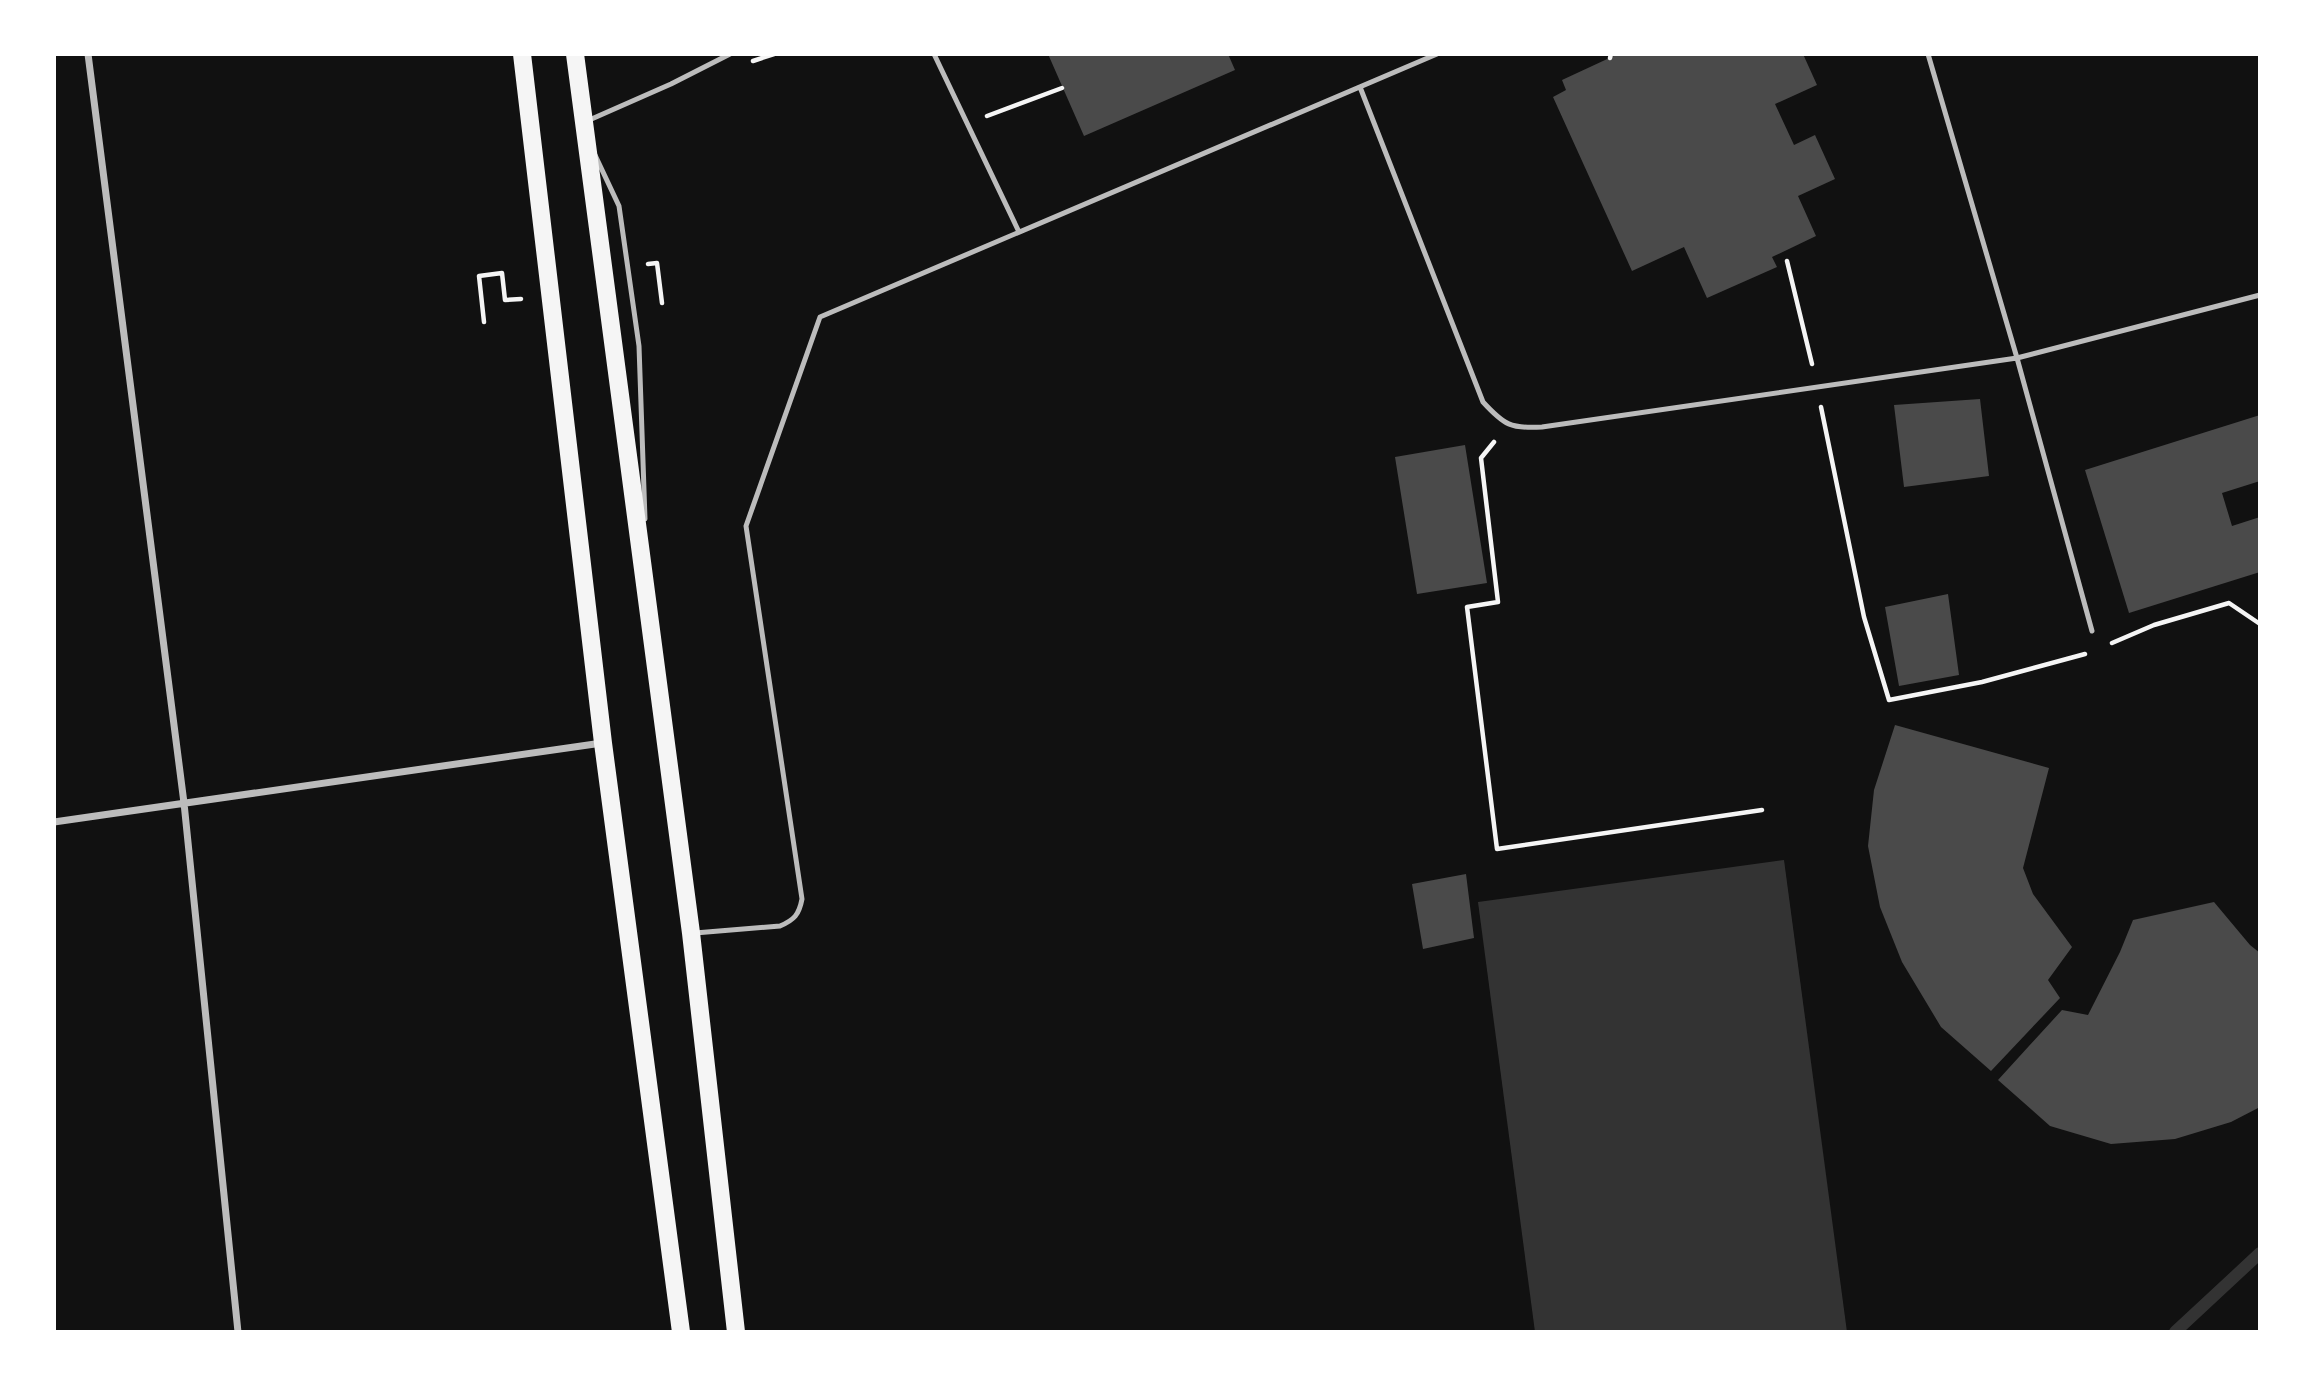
<svg xmlns="http://www.w3.org/2000/svg" width="2314" height="1386" font-family="Commissioner,sans-serif">
<style>
.water{fill:#333}
.lines{fill:none;stroke-linecap:round;stroke-linejoin:round}
.stream{stroke:#333;stroke-width:12}
.building{fill:#4a4a4a}
.path{stroke:#f5f5f5;stroke-width:4.5}
.service{stroke:#bcbcbc;stroke-width:5}
.minor{stroke:#bcbcbc;stroke-width:7}
.primary{stroke:#f5f5f5;stroke-width:18}
</style>
<rect width="100%" height="100%" fill="#111"/>
<path class="water" d="M1784 860 1847 1332H1535L1478 902Z"/>
<g class="lines">
<path class="stream" d="M2175 1332 2260 1253"/>
</g>
<path class="building" d="M1048 54H1228L1235 70 1084 136Z
M1618 54H1803L1817 85 1775 104 1794 145 1815 135 1835 179 1798 196 1816 236 1772 257 1777 267 1707 298 1684 247 1632 271 1553 97 1566 90 1562 80Z
M1980 399 1989 476 1904 487 1894 405Z
M2260 415V481L2222 493 2232 526 2260 517V572L2129 613 2085 470Z
M1465 445 1487 583 1417 594 1395 457Z
M1948 594 1959 675 1899 686 1885 607Z
M1895 725 2049 768 2023 868 2033 894 2072 947 2048 980 2060 998 1991 1071 1941 1027 1902 962 1880 907 1868 846 1874 790Z
M1466 874 1474 938 1423 949 1412 884Z
M2214 902 2250 945 2260 953V1107L2231 1122 2175 1139 2111 1144 2050 1126 1998 1080 2062 1010 2088 1015 2120 952 2133 920Z"/>
<g class="lines">
<path class="path" d="M1610 58 1611 54
M753 61 774 54
M987 116 1062 88
M1787 261 1812 364
M648 264 657 263 662 303
M484 322 479 276 502 273 505 300 521 299
M1821 407 1864 617 1889 700 1982 682 2085 654
M1494 442 1481 458 1498 602 1467 607 1497 849 1762 810
M2112 643 2154 625 2229 603 2260 624"/>
<path class="service" d="M934 54 1019 232
M1928 54 2017 358 2092 631
M1360 87 1483 402C1504 425 1511 429 1542 427L2017 358 2260 295
M587 121 671 84 730 54
M595 155 619 206 639 346 645 519
M695 933 780 926C794 920 799 915 802 899L746 526 820 317 1437 54"/>
<path class="minor" d="M88 54 184 803 238 1332
M54 822 602 743"/>
<path class="primary" d="M522 54 603 743 681 1332
M575 54 691 933 736 1332"/>
</g>
<rect width="2314" height="1386" fill="none" stroke="#ffffff" stroke-width="112"/>
</svg>
